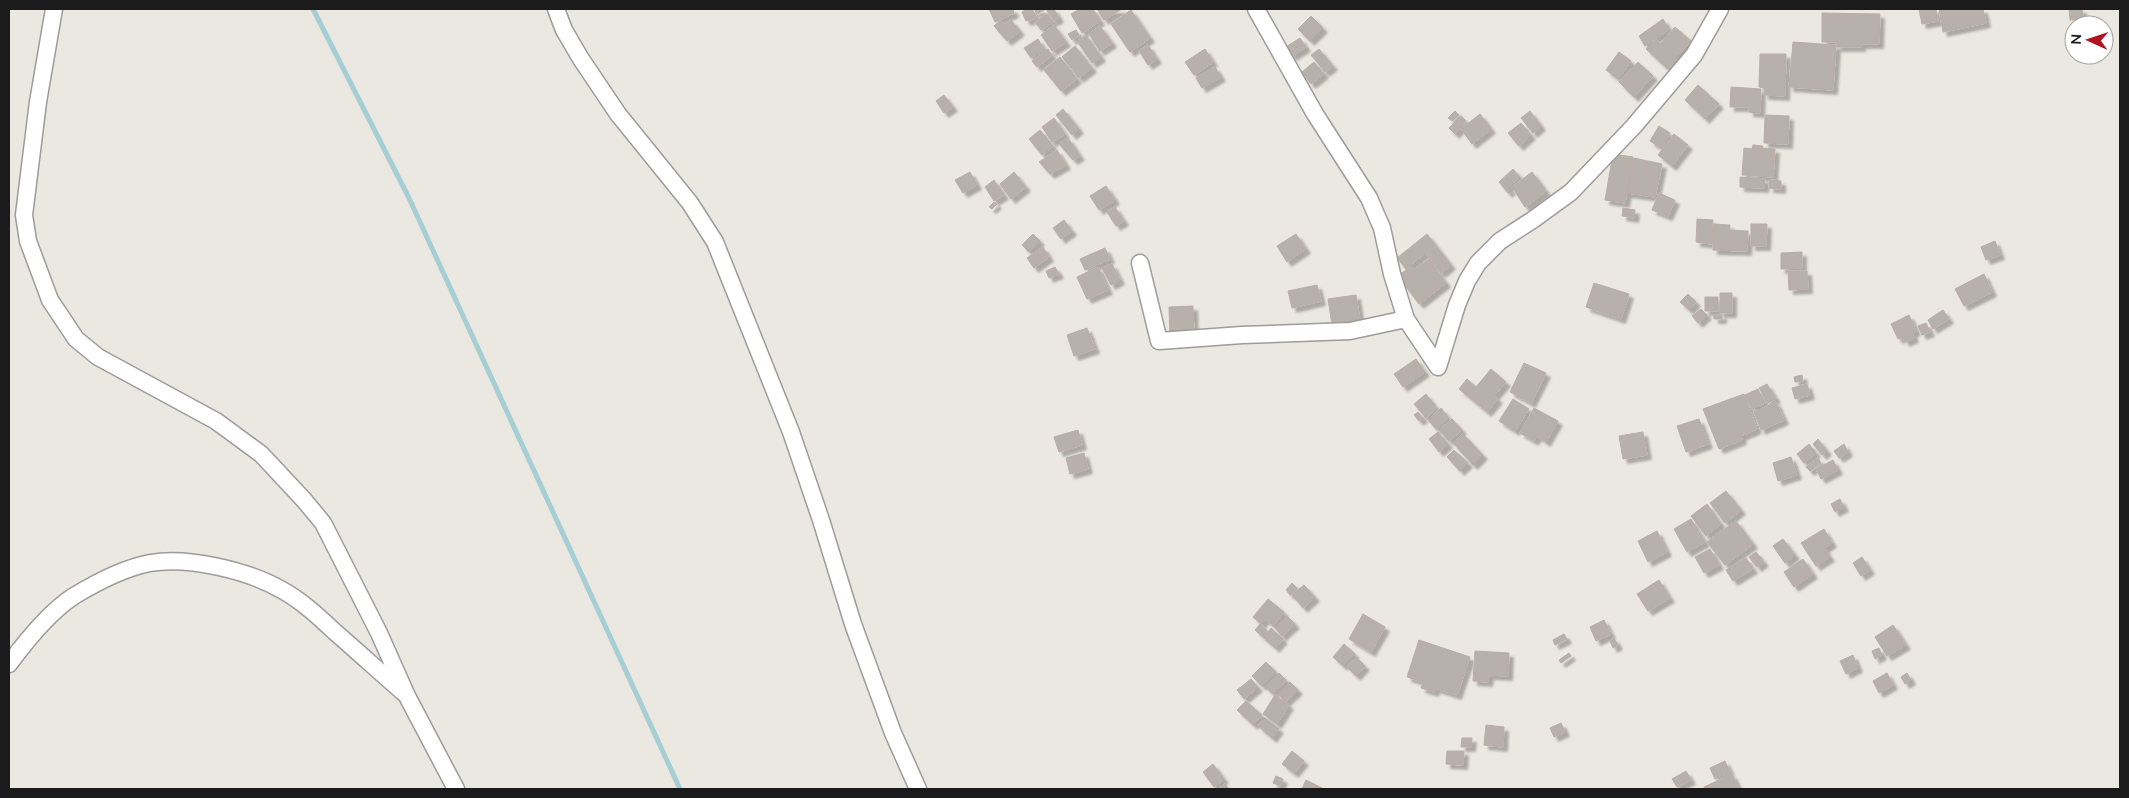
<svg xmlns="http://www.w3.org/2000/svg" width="2129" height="798" font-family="'Nunito Sans',sans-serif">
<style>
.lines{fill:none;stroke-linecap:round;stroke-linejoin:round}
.stream{stroke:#a5ced5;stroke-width:5}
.building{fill:#b8b0ab;stroke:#bbada5;filter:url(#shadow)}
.street-casing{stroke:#9c9c9c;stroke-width:19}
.street{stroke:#fff;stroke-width:16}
</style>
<defs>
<filter id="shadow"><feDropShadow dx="4.5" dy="4.5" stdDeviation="1" flood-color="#0004"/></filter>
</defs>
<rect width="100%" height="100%" fill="#ebe7e1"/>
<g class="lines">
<path class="stream" d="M313 9 409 198 680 789"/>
</g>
<path class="building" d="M989 9H1013L1014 13 995 22Z
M1027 9H1032L1037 18 1026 21 1022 12Z
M1034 9H1054L1059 18 1054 21 1046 9 1037 14Z
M1080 9H1093L1100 21 1082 33 1071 14Z
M1097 9H1122L1104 20Z
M1919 9H1936L1938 21 1922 24Z
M1939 9H1983L1986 23 1943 32Z
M2069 9H2082L2083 19 2070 20Z
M1131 10 1150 38 1130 52 1111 24Z
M1822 13 1880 14 1879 44H1861V47H1837V42H1822Z
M1048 14 1053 22 1041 30 1035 22Z
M1311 16 1323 28 1310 41 1298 29Z
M1663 19 1669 29 1645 46 1639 36Z
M1001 20 1005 25 1011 20 1020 31 1007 41 994 26Z
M1054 25 1066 42 1052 51 1041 35Z
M1100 26 1112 43 1100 51 1089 34Z
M1675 27 1691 41 1676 57 1661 43Z
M1076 30 1079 35 1072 40 1068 34Z
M1086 35 1101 57 1092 63 1077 41Z
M1300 38 1306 47 1292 56 1286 47Z
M1038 39 1044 49 1031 58 1024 48Z
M1656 39 1680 62 1671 72 1646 49Z
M1793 42 1836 45 1833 90 1789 87Z
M1148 45 1157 59 1148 65 1139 51Z
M1075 46 1092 68 1079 78 1062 57Z
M1048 49 1052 55 1037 67 1032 61Z
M1205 49 1213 62 1194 75 1185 62Z
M1319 49 1333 66 1325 72 1311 55Z
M1619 52 1631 61 1618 79 1606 70Z
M1760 54H1786L1785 96 1764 95V88L1759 87Z
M1060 57 1077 79 1061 91 1044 70Z
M1314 62 1324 74 1311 84 1302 72Z
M1638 62 1653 76 1634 97 1619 82Z
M1215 67 1221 77 1202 88 1196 78Z
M1698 85 1719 104 1705 119 1685 100Z
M1731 87 1761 89 1760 113 1749 112V107H1730Z
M944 95 953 107 944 113 936 101Z
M1063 109 1079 129 1072 135 1056 115Z
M1455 111 1459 115 1452 121 1448 118Z
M1530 111 1541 126 1533 133 1521 118Z
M1480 114 1491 129 1472 144 1461 129Z
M1765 115 1789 116 1788 144 1764 143Z
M1461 116 1466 121 1455 134 1449 128Z
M1054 118 1065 134 1052 142 1042 127Z
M1521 123 1531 135 1519 146 1508 133Z
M1659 126 1670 133 1661 148 1650 141Z
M1040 130 1053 146 1042 155 1029 139Z
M1674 134 1688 145 1672 166 1658 155Z
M1068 138 1080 156 1073 160 1059 144Z
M1753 145 1763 146 1762 148 1775 149 1773 177 1742 175 1744 148 1752 149Z
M1057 150 1066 165 1050 174 1039 162Z
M1613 154 1633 157 1625 203 1605 200Z
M1634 158 1662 164 1655 197 1627 193Z
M1513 169 1520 177 1508 187 1511 190 1508 193 1499 182Z
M970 172 977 185 963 193 955 180Z
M1014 172 1026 187 1011 199 1000 184Z
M1532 172 1546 191 1525 207 1512 187Z
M1740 177 1765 179 1764 188 1740 187Z
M994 180 1004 195 994 201 985 187Z
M1770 180 1781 181V189L1769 188Z
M1106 186 1115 200 1099 210 1090 196Z
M1659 193 1675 200 1668 216 1652 210Z
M994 202 997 204 992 209 989 207Z
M1115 207 1124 221 1116 226 1107 212Z
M1623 208 1635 210 1634 218 1622 216Z
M1697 219 1713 220 1712 244 1696 242Z
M1064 220 1072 231 1061 239 1053 228Z
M1714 224 1730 225 1729 230 1748 231 1747 251 1713 250Z
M1751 224H1767L1766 246H1751Z
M1033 234 1040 241 1029 252 1022 245Z
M1296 234 1306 249 1287 262 1277 246Z
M1427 234 1451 265 1441 273 1425 253 1406 269 1397 258Z
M1995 241 2000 255 1986 260 1981 247Z
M1043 247 1049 257 1034 268 1027 258Z
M1105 248 1110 259 1085 270 1080 259Z
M1802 252V268L1781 269V253Z
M1429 259 1446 283 1419 304 1398 276 1411 266 1414 270Z
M1112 264 1120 280 1111 285 1102 268Z
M1055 267 1059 274 1049 278 1046 271Z
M1098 267 1108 290 1087 299 1077 277Z
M1788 271H1807L1808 289 1789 290Z
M1984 274 1992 292 1964 306 1955 289Z
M1594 283 1629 294 1621 319 1586 307Z
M1317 285 1321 301 1292 308 1288 291Z
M1720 293H1732V313H1720Z
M1688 294 1696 302 1689 310 1680 302Z
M1356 295 1360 321 1332 325 1328 299Z
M1705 297H1718V311H1705Z
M1193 306 1194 336 1170 337 1169 307Z
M1701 309 1707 315 1698 323 1692 316Z
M1943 310 1949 319 1933 329 1928 320Z
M1714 315H1722V319H1714Z
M1909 315 1916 331 1912 333 1914 338 1905 342 1903 337 1898 339 1891 324Z
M1926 323 1930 332 1922 335 1918 326Z
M1087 328 1095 349 1074 356 1067 335Z
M1416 359 1425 372 1403 387 1394 374Z
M1524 363 1546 373 1531 403 1510 392Z
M1491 369 1506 382 1494 396 1498 399 1487 412 1459 389 1467 379 1476 387Z
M1802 375 1803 381 1795 382 1794 377Z
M1767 384 1776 399 1768 403 1759 388Z
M1807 384 1810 395 1795 399 1792 388Z
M1758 389 1765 403 1752 409 1745 395Z
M1426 394 1437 408 1426 418 1414 404Z
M1744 394 1757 429 1741 436 1742 440 1719 449 1703 409Z
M1513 399 1529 409 1515 431 1499 421Z
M1776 402 1784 420 1761 430 1754 412Z
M1441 408 1449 418 1437 430 1428 420Z
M1534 408 1558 421 1546 442 1537 436 1534 441 1520 433Z
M1418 412 1423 418 1419 421 1414 415Z
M1452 419 1462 430 1449 441 1439 430Z
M1699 419 1708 444 1686 452 1677 426Z
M1078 430 1082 445 1059 452 1054 437Z
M1438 432 1448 444 1439 452 1429 439Z
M1643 432 1647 455 1623 459 1619 436Z
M1463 434 1483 455 1473 465 1453 443Z
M1818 439 1827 451 1822 455 1813 444Z
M1809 444 1816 453 1804 463 1797 454Z
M1844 444 1848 452 1839 458 1834 451Z
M1454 450 1468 463 1460 471 1447 457Z
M1084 453 1088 469 1070 474 1066 458Z
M1791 457 1797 475 1778 481 1773 463Z
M1818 458 1821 463 1810 471 1806 467Z
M1833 460 1838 470 1821 479 1816 469Z
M1726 491 1741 510 1725 523 1710 503Z
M1840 499 1844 507 1835 512 1831 504Z
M1707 504 1721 524 1706 536 1691 516Z
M1691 519 1705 542 1687 552 1674 529Z
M1736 521 1753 544 1725 565 1707 542Z
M1824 529 1832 543 1824 548 1830 557 1816 566 1801 543Z
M1657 531 1667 552 1648 562 1638 541Z
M1783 539 1795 555 1785 563 1773 546Z
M1710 549 1719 565 1704 573 1695 557Z
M1756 552 1764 562 1757 567 1749 557Z
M1862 557 1870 570 1861 576 1853 563Z
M1746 558 1753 569 1733 581 1726 570Z
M1803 559 1813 574 1794 587 1784 572Z
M1659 580 1670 598 1648 611 1637 594Z
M1292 583 1297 588 1290 595 1286 590Z
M1304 585 1315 597 1303 608 1292 595Z
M1268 599 1284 612 1273 626 1265 619 1261 624 1253 617Z
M1363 614 1385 627 1371 652 1349 639Z
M1287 616 1295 624 1282 636 1275 628Z
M1604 620 1611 634 1596 641 1590 627Z
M1260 624 1268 632 1271 628 1283 639 1275 648 1255 630Z
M1893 625 1906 645 1887 656 1875 637Z
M1564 634 1567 639 1555 645 1553 640Z
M1614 638 1618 645 1613 648 1610 641Z
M1419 640 1470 657 1457 695 1435 688 1434 692 1421 688 1423 682 1407 677Z
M1344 644 1355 654 1343 666 1333 657Z
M1879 648 1882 655 1875 659 1872 651Z
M1475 651 1509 653 1508 676 1489 675 1488 682 1473 681Z
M1569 653 1571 656 1561 663 1559 660Z
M1853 655 1858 668 1846 674 1840 661Z
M1356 657 1365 666 1356 676 1347 667Z
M1266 662 1276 672 1262 686 1252 676Z
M1279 673 1286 680 1273 694 1265 687Z
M1887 673 1893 685 1879 693 1873 681Z
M1907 673 1911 680 1905 684 1901 677Z
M1251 679 1258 687 1244 699 1237 690Z
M1290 682 1298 690 1285 702 1278 694Z
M1275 695 1289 705 1277 724 1263 714Z
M1246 701 1262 715 1253 725 1237 710Z
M1265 718 1279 729 1272 738 1258 726Z
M1561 723 1565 732 1554 737 1550 728Z
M1486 725 1504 727 1503 747 1484 745Z
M1462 738H1472L1471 747H1461Z
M1292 751 1304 761 1294 773 1282 764Z
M1447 751H1464L1463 765 1446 764Z
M1725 761 1730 772 1715 779 1710 768Z
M1213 764 1224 779 1214 787 1203 772Z
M1686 771 1691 780 1677 787 1672 779Z
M1732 774 1739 789H1705L1704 787Z
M1276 776 1283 779 1280 786 1273 783Z
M1306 780 1322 788 1321 789H1302Z
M1225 784 1229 789H1218Z"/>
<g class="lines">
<defs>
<path id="street" d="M54 9 38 102 24 215 28 241 50 300 76 339 98 357 216 421 261 454 304 500 323 523 379 633 407 696 456 789
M556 9 564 30 581 59 618 114 690 203 715 242 791 432 821 520 853 624 893 733 918 789
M1256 9 1315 114 1369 198 1382 228 1392 274 1406 319 1438 367
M1140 263 1159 341 1242 335 1350 331 1406 319
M1438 367 1457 305 1467 281 1478 263 1500 241 1534 219 1571 192 1634 126 1694 55 1720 9
M9 664C26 641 49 612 74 596 97 582 124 568 150 563 188 556 249 571 282 590 302 601 319 617 335 632 358 652 381 673 404 693"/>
</defs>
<use href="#street" class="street-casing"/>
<use href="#street" class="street"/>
</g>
<rect width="2129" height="798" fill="none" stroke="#1b1b1b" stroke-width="20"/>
<g transform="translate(2089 40) rotate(273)"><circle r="24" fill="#ffffff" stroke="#a4a4a4"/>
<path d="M0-4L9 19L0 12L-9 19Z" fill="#b21321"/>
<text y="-8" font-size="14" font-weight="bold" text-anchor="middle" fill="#1b1b1b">N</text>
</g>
</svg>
